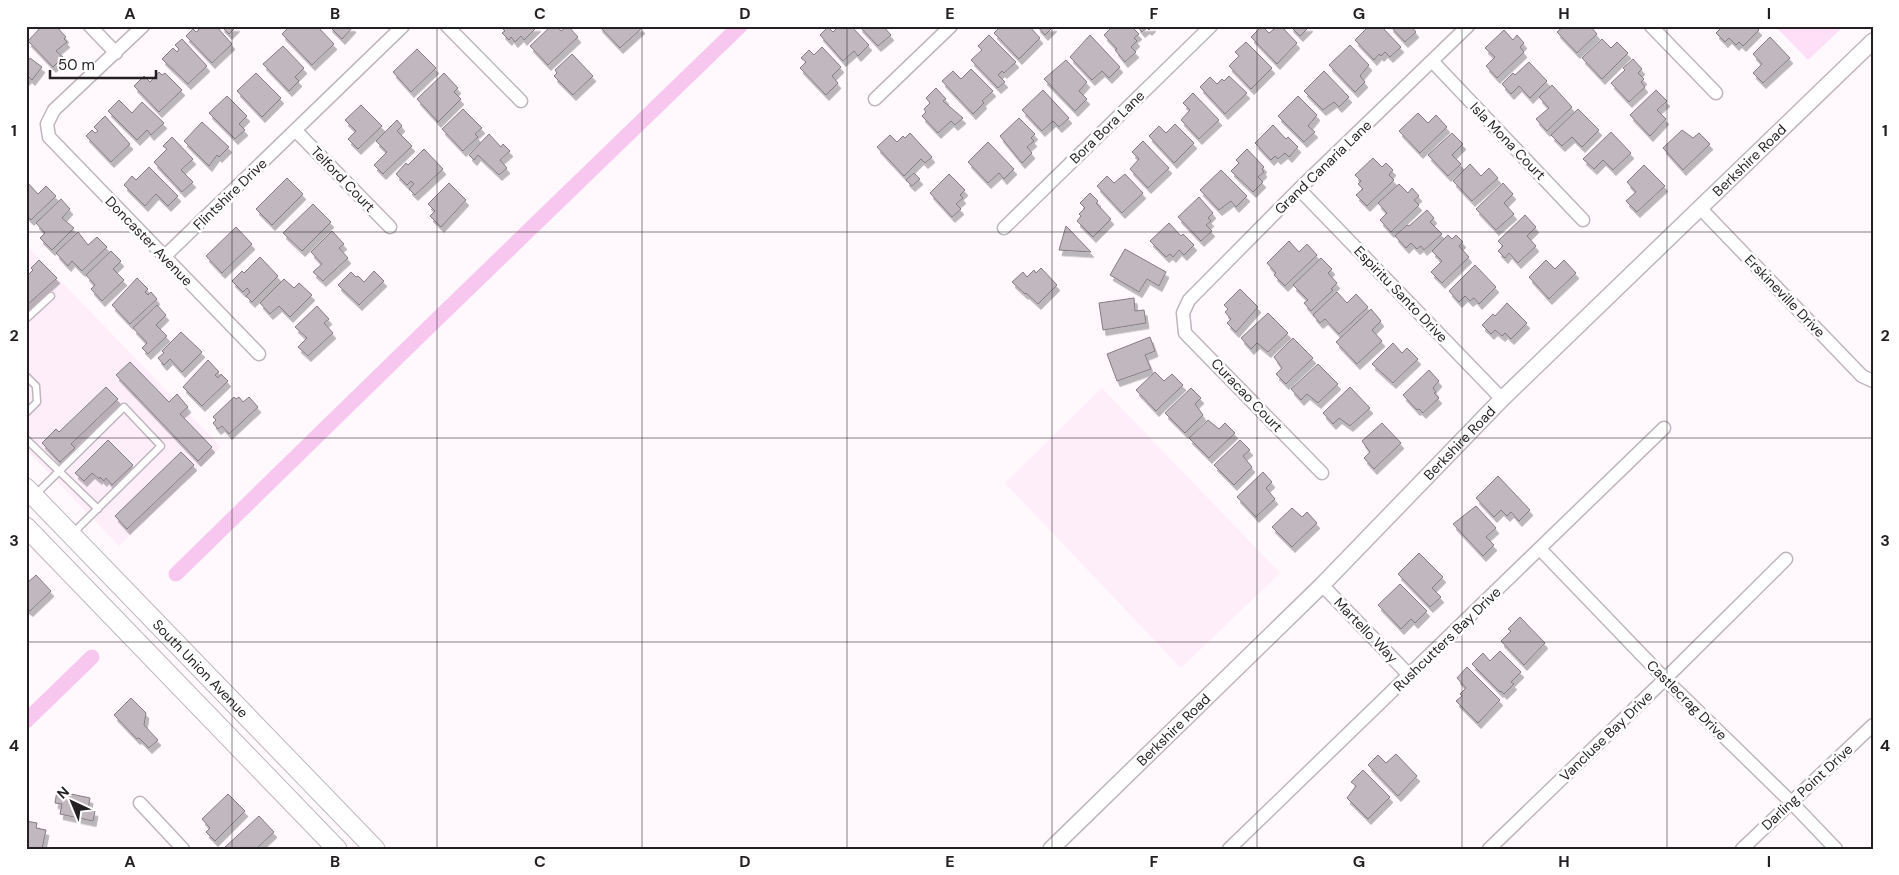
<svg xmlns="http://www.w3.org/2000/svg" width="1899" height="875" font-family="'DM Sans',sans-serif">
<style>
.built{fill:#feeefa}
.green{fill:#ffdef8}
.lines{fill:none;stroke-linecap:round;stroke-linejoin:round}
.canal{stroke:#f8c7ef;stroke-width:15}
.building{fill:#c1b8bf;stroke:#847c83;filter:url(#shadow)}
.service-casing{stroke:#bfb6bd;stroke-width:9}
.minor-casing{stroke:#bfb6bd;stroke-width:15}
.tertiary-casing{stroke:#bfb6bd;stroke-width:18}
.primary-casing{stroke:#bfb6bd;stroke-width:21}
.service{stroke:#fff;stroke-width:6}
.minor{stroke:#fff;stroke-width:12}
.tertiary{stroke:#fff;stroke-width:15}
.primary{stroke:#fff;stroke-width:19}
.grid{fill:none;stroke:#231f22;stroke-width:1;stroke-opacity:0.55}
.labels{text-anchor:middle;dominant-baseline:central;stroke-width:5;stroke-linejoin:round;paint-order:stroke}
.street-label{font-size:14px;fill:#231f22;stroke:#fff}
.neatline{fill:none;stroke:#231f22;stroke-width:2}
.grid-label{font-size:16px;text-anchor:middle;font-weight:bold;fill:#231f22}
</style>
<defs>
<filter id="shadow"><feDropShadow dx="3" dy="5.5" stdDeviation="0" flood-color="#0004"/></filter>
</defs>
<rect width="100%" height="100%" fill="#fff8fd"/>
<path class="built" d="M26 245 221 447 119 546 26 449Z
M1102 388 1280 573 1181 668 1005 483Z"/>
<path class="green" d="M1775 26H1844L1808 60Z"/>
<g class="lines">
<path class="canal" d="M176 574 429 327 740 26
M26 721 92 657"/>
</g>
<path class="building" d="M42 26H56L66 37 64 39 67 42 56 51 63 57 53 67 28 41Z
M195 26H216L232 44 212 63 186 36 193 29 196 32 199 30Z
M221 26H237L229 34Z
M290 26H296L299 29 302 26H317L334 44 312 65 282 34Z
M329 26H352L353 27 342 39Z
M500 26H538L524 40 521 36 515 42 511 37 509 40 502 33 505 31Z
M551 26H557L561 31 568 26 578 37 548 65 530 46Z
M599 26H640L642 28 620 48Z
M839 26H851L869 45 858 56 854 51 843 61 820 35 828 27 833 32Z
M859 26H883L891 35 878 46Z
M1001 26H1010L1012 29 1015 26 1019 28 1021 26H1029L1040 38 1019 59 994 33Z
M1037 26H1054L1045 35Z
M1113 26H1131L1139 34 1134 38 1137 41 1131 47 1136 52 1125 62 1115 50 1117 49 1104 35Z
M1137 26H1153L1149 30 1147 28 1142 32Z
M1262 26 1269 33 1278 26H1281L1297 43 1277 64 1251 37Z
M1290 26H1310L1300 36Z
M1369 26H1381L1401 47 1390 57 1385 52 1381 56 1379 54 1374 60 1355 40Z
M1390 26H1411L1416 32 1405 42Z
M1564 26H1590L1597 34 1577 53 1557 32Z
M1723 26H1755L1759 30 1743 46 1739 42 1736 45 1729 38 1725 42 1716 33Z
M1504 30 1513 40 1517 35 1524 43 1520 47 1524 52 1497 78 1486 66 1495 57 1485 48Z
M989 35 1016 62 1004 73 1002 71 998 75 1005 82 998 88 971 60 982 50 978 46Z
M1090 35 1120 67 1109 78 1102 71 1092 80 1070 57Z
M1770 37 1790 58 1763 83 1753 73 1762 64 1753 54Z
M182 39 207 66 188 84 162 59 173 48 177 52 179 49 175 45Z
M1602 39 1611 48 1617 42 1628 53 1602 79 1582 58Z
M1246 42 1272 68 1251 89 1229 66 1239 56 1235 52Z
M1350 45 1369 65 1360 76 1365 82 1355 92 1329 65Z
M283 46 304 68 295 77 299 81 289 91 263 64Z
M822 47 841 67 832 76 838 83 826 95 800 68 806 62 801 58 809 50 814 55Z
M417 49 436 68 411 92 393 72Z
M572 54 593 76 573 95 554 76 557 73 555 70Z
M26 57 29 60 30 58 42 67 32 80 29 77 26 80Z
M1633 59 1642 69 1638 73 1644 79 1641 82 1645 87 1629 102 1611 83 1625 70 1623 68Z
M1066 60 1087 82 1079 91 1087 99 1075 111 1044 79Z
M1529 62 1547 81 1530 98 1519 86 1511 94 1502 84 1513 73 1515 75Z
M971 69 993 91 982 101 984 103 973 114 942 81 953 71 961 79Z
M1324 71 1349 97 1339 107 1334 102 1323 110 1304 91Z
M159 72 162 75 165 73 182 90 159 112 134 86 144 76 150 82Z
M256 73 281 98 262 117 237 91Z
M444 73 458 88 454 92 461 99 438 122 417 99Z
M1229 76 1247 93 1225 114 1200 87 1210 77 1217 84 1222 79 1224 81Z
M1552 85 1572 107 1547 131 1536 119 1549 108 1539 97Z
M936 88 946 99 943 101 963 118 955 125 951 121 938 133 922 116 926 112 924 109 930 103 926 98Z
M1043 90 1069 118 1059 127 1053 121 1042 131 1022 110Z
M1656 90 1667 101 1657 110 1666 119 1650 136 1630 115Z
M1193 93 1219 120 1199 139 1181 120 1190 110 1183 103Z
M227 96 247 116 239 124 245 130 235 139 209 113Z
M1298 96 1317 115 1308 126 1315 132 1304 142 1278 116Z
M119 100 132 113 142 102 164 123 151 135 147 130 137 140 108 111Z
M361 105 382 126 358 149 348 139 356 131 345 120Z
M463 109 482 128 475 134 478 137 463 151 442 129Z
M1578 109 1599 130 1582 147 1572 137 1562 146 1551 135Z
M1418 113 1428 123 1436 115 1447 127 1420 153 1399 131Z
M105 116 130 144 111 162 86 136 92 130 95 133 98 131 94 127Z
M1019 118 1035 134 1031 138 1034 141 1027 147 1032 153 1022 163 1000 136Z
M397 120 402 126 397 131 412 146 383 174 374 165 387 152 376 141Z
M202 122 229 147 219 157 217 155 209 166 184 141Z
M1175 124 1194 143 1174 163 1149 136 1159 126 1166 133Z
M1273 125 1286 139 1288 137 1298 147 1289 157 1285 153 1278 159 1275 156 1271 160 1255 143Z
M1682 130 1693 138 1699 133 1710 144 1683 170 1663 148Z
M1611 132 1631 153 1613 170 1603 160 1594 169 1583 159Z
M910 133 932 157 925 163 921 159 904 176 877 147 890 135 897 142 903 136 905 138Z
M1452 133 1463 144 1452 155 1461 164 1448 176 1428 155Z
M489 134 501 147 503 144 510 151 500 160 507 168 499 175 478 155 474 160 469 155Z
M172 137 193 159 181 170 193 182 182 192 154 162 167 149 163 146Z
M1143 141 1169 168 1148 188 1130 169 1139 159 1132 152Z
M988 142 1014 169 1004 179 999 173 988 183 968 162Z
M424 149 443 169 415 195 409 189 414 184 411 181 407 185 396 174 406 163 408 165Z
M1247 149 1264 167 1262 169 1264 172 1258 177 1263 182 1253 192 1231 171 1239 163 1236 160Z
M1373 158 1382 167 1386 163 1393 170 1389 175 1394 180 1367 206 1356 195 1363 189 1358 184 1361 181 1355 175Z
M1470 164 1481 176 1489 168 1498 178 1472 201 1453 181Z
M1644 165 1665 186 1637 212 1626 201 1636 192 1627 182Z
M149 167 178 196 168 206 156 194 145 206 124 185 132 176 136 180Z
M1221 170 1247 196 1236 207 1231 201 1219 210 1200 190Z
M914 173 920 179 912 186 906 180Z
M949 174 965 190 960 195 963 198 956 204 961 209 952 217 930 193Z
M1125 174 1143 193 1122 213 1097 186 1107 176 1114 183Z
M287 178 303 194 272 225 256 209Z
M27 182 38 194 46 186 56 196 31 220 26 215Z
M449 183 466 200 441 227 430 216 435 211 428 204Z
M1503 183 1513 194 1504 203 1514 214 1496 230 1476 209Z
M1399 184 1408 193 1412 188 1419 196 1414 200 1419 205 1391 232 1380 220 1387 213 1378 203Z
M1090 193 1098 201 1096 203 1111 219 1093 237 1077 221 1081 216 1079 214 1085 208 1080 203Z
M1199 197 1213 213 1208 218 1211 221 1206 225 1212 231 1201 241 1178 217Z
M61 199 70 209 62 218 74 228 52 250 40 238 45 233 36 223Z
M313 204 331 222 302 251 283 233Z
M1427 210 1434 218 1430 222 1442 234 1424 250 1421 246 1417 249 1411 243 1406 248 1395 236 1407 225 1409 226Z
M1525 215 1536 227 1527 236 1536 246 1518 263 1509 253 1505 258 1498 251 1503 246 1498 241Z
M1169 223 1181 236 1183 234 1194 245 1184 255 1179 250 1173 257 1170 254 1166 257 1150 241Z
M1066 226 1091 252 1059 250Z
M236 227 252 244 222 273 206 256Z
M332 231 344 244 339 248 348 258 323 281 313 272 322 264 311 252Z
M78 232 88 245 97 237 107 247 82 271 72 261 68 266 56 253Z
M1448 235 1452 239 1456 235 1463 242 1459 246 1469 257 1442 283 1431 272 1442 261 1432 251Z
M1289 241 1299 252 1307 244 1317 255 1285 286 1274 275 1276 273 1267 263Z
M1125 249 1166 272 1159 286 1147 279 1139 292 1110 275Z
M111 251 121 261 113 269 124 280 102 301 91 289 95 285 86 275Z
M260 257 278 276 252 302 246 296 250 292 247 288 243 292 232 281 242 271 244 273Z
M1321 258 1332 269 1328 273 1337 283 1331 289 1333 290 1311 311 1304 303 1308 300 1293 285Z
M39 260 57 278 26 306V277L33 270 31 268Z
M1546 260 1555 269 1564 260 1576 273 1549 299 1529 277Z
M1475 265 1496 287 1479 304 1474 298 1470 301 1465 296 1459 302 1449 291Z
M1041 268 1057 285 1038 304 1026 293 1025 294 1012 282 1023 272 1027 277 1034 270 1036 273Z
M374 271 384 281 359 305 338 285 351 272 356 277 358 276 364 282Z
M137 278 148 289 145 292 148 295 151 292 157 299 130 324 112 305Z
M284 279 294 288 299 283 312 295 290 317 279 306 270 314 260 303Z
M1240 289 1258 307 1236 332 1227 323 1231 319 1225 312 1228 309 1224 305Z
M1337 292 1347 303 1356 294 1368 307 1339 334 1325 319 1320 323 1313 315Z
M1134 298 1135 311 1144 310 1146 323 1103 330 1099 303Z
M1507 303 1527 323 1511 339 1505 333 1502 336 1495 330 1491 334 1482 325 1493 314 1495 316Z
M157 305 166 315 156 325 167 336 148 354 142 348 147 343 133 328Z
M317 306 329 319 324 323 333 333 308 356 298 347 307 338 295 327Z
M1371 309 1381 321 1372 330 1382 341 1357 364 1336 342Z
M1268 313 1288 333 1268 352 1257 343 1251 349 1241 338Z
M181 332 202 352 182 372 170 359 164 365 158 358 164 353 162 351Z
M1150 337 1155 351 1145 355 1151 369 1117 381 1107 354Z
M1293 338 1313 358 1286 384 1276 374 1282 368 1274 357Z
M1393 343 1402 353 1407 348 1418 359 1393 383 1372 364Z
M208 360 219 372 215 375 218 378 221 374 228 381 202 406 183 387Z
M130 362 169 402 177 394 188 407 180 414 212 447 198 461 116 375Z
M1318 364 1338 384 1318 403 1307 394 1301 400 1291 389Z
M1429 370 1439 381 1433 388 1436 392 1434 393 1439 398 1423 413 1419 409 1417 410 1403 395Z
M1155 372 1164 381 1172 374 1183 385 1156 411 1136 390Z
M106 387 118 399 71 444 75 448 60 462 42 443 56 429 59 432Z
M1350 387 1370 408 1350 426 1339 418 1333 424 1323 413Z
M1191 388 1201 398 1195 404 1203 415 1185 433 1165 413Z
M234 397 236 399 239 397 243 402 249 397 258 407 229 434 222 426 218 429 213 423 216 420 213 417Z
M1208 420 1219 429 1225 423 1235 433 1209 458 1189 438Z
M1382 423 1401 443 1374 469 1364 458 1370 452 1362 441Z
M108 440 133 465 112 485 106 478 104 481 100 477 99 479 92 473 84 481 75 473Z
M1240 440 1250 450 1243 456 1252 467 1234 485 1214 465Z
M181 452 194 465 127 529 115 516Z
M1263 472 1272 482 1266 488 1275 499 1256 517 1237 497Z
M1498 476 1530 510 1519 521 1511 512 1507 516 1501 510 1494 517 1476 498Z
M1476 506 1496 528 1486 537 1494 545 1483 556 1453 524Z
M1292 508 1302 517 1307 512 1317 523 1292 547 1272 527Z
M1419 553 1443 577 1432 588 1441 597 1430 607 1398 574Z
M36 575 51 591 30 611 26 608V584Z
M1400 584 1427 611 1415 623 1411 619 1401 629 1378 605Z
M1520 617 1545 643 1524 665 1501 641 1511 631 1508 629Z
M1500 651 1521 672 1511 682 1514 684 1504 694 1501 691 1500 692 1472 664 1483 653 1490 661Z
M1467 667 1500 700 1478 723 1456 701 1462 696 1460 694 1466 688 1457 678Z
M131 698 146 713 144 725 158 740 149 748 139 738 137 739 114 715Z
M1396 754 1417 776 1398 796 1368 765 1378 755 1386 763Z
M1363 770 1390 797 1368 819 1347 798 1356 786 1351 782Z
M57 791 90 798 88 810 95 811 93 821 60 814 62 804 55 803Z
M228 794 245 811 215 841 206 832 210 828 202 819Z
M259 816 274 832 256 849H226L225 847Z
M26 821 37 823 36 828 46 830 42 849H26Z"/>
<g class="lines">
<defs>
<path id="service" d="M26 319 51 296
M26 376 36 386 37 402 26 413
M26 439 98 509
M35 495 124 407 161 446 73 533"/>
<path id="minor" d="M90 26 116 53
M143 26 54 110 47 124 49 137 259 354
M447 26 521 101
M1651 26 1716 93
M1432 61 1583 220
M875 99 951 26
M295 130 390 227
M1299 189 1502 399
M1700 208 1862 376 1873 381
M1004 228 1211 26
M164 257 403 26
M1322 473 1185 333 1183 313 1189 300 1299 189 1468 26
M1540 549 1665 679 1791 802 1836 849
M1322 585 1409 675
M140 803 183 849
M1229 849 1664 428
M1489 849 1665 679 1786 559
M1742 849 1873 725"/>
<g id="tertiary">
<path id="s1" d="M1051 849 1322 585 1502 399 1873 41"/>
</g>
<g id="primary">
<path id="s2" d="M26 488 375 849"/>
<path d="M26 527 337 849"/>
</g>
</defs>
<use href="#service" class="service-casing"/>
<use href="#minor" class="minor-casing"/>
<use href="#tertiary" class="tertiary-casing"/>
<use href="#primary" class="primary-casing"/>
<use href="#service" class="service"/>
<use href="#minor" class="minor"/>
<use href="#tertiary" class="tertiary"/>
<use href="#primary" class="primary"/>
</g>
<path class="grid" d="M232 26V849M437 26V849M642 26V849M847 26V849M1052 26V849M1257 26V849M1462 26V849M1667 26V849M26 232H1873M26 438H1873M26 642H1873"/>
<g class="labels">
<g class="street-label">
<text transform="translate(1107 127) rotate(-44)">Bora Bora Lane</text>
<text transform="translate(1508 141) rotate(46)">Isla Mona Court</text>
<text stroke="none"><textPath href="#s1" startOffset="981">Berkshire Road</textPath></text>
<text transform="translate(1323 167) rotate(-44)">Grand Canaria Lane</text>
<text transform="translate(343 179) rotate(46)">Telford Court</text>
<text transform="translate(230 194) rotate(-44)">Flintshire Drive</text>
<text transform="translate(149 241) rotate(46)">Doncaster Avenue</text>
<text transform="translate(1401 294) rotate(46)">Espiritu Santo Drive</text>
<text transform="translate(1785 296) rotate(46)">Erskineville Drive</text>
<text transform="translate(1247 395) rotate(46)">Curacao Court</text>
<text stroke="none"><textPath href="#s1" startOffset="576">Berkshire Road</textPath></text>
<text transform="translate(1366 630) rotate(46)">Martello Way</text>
<text transform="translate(1447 639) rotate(-44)">Rushcutters Bay Drive</text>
<text stroke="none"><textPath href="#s2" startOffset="251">South Union Avenue</textPath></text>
<text transform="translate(1687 700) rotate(45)">Castlecrag Drive</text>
<text stroke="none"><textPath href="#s1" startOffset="171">Berkshire Road</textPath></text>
<text transform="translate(1606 736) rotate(-44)">Vancluse Bay Drive</text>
<text transform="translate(1807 787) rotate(-43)">Darling Point Drive</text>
</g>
</g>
<rect width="1899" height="875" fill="none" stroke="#ffffff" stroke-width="55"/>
<g transform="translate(72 802) rotate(316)" stroke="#ffffff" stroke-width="4" paint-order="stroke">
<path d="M0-4L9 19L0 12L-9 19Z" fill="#231f22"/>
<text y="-8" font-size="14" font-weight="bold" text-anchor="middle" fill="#231f22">N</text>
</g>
<path d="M50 70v8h106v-8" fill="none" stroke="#231f22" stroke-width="2.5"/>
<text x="58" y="70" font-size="15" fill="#231f22" stroke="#ffffff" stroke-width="4" paint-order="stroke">50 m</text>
<rect x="28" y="28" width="1844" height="820" class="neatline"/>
<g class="grid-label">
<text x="130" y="19">A</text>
<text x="335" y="19">B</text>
<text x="540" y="19">C</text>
<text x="745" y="19">D</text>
<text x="950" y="19">E</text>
<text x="1154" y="19">F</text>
<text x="1359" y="19">G</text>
<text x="1564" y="19">H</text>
<text x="1769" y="19">I</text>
<text x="14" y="136">1</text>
<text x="1885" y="136">1</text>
<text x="14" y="341">2</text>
<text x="1885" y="341">2</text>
<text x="14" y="546">3</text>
<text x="1885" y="546">3</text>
<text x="14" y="751">4</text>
<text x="1885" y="751">4</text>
<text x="130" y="867">A</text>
<text x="335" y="867">B</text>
<text x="540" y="867">C</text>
<text x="745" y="867">D</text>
<text x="950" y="867">E</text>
<text x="1154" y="867">F</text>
<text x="1359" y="867">G</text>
<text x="1564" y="867">H</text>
<text x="1769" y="867">I</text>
</g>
</svg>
